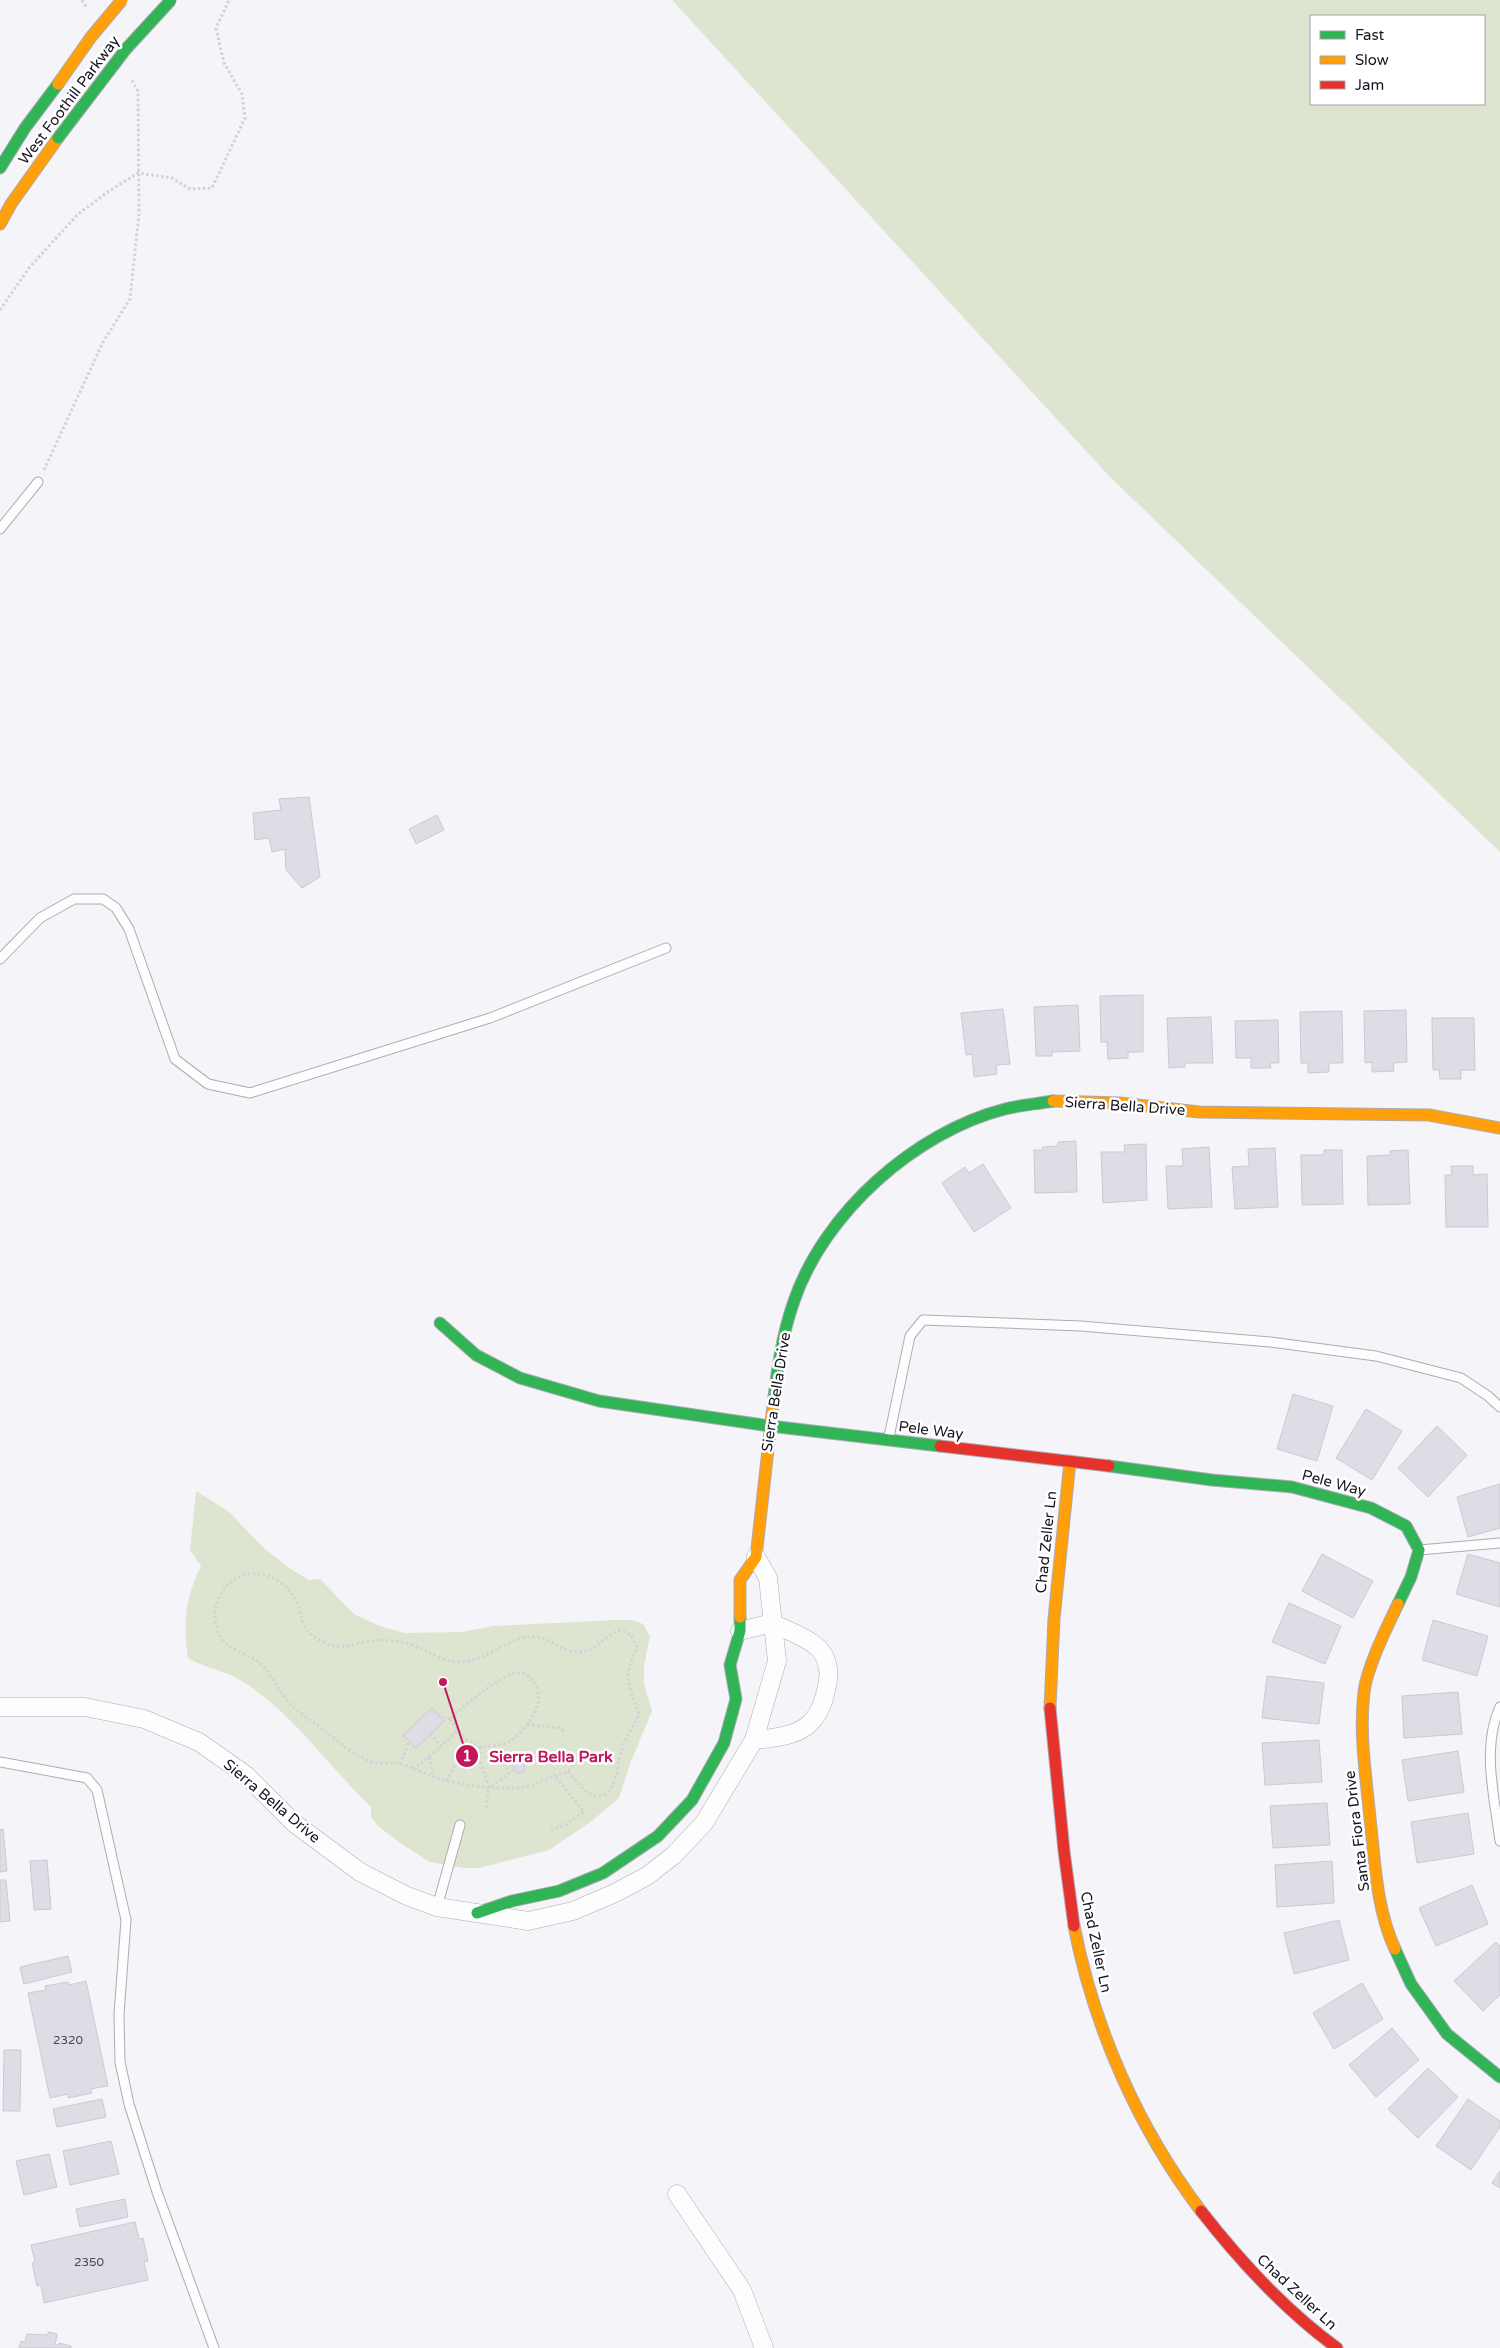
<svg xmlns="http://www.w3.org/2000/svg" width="1500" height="2348" font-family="'Varela Round',sans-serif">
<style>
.green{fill:#dde5d1;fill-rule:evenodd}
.building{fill:#dedde6;stroke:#cbc9d2}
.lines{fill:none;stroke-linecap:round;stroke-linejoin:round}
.lane-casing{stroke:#aeabb4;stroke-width:11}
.street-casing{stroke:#aeabb4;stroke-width:19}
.fast-casing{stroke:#aeabb4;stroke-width:13}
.slow-casing{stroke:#aeabb4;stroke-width:13}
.jam-casing{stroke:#aeabb4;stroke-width:13}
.path{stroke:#d3d2d6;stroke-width:3;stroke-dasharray:2.5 2.5;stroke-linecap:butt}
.lane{stroke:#fefdfe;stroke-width:9}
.street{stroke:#fefdfe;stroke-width:18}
.fast{stroke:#30b455;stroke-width:11}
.slow{stroke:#ff9f0a;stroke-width:11}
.jam{stroke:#e5322d;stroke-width:11}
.fast-bridge-casing{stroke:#aeabb4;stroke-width:13;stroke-linecap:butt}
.slow-bridge-casing{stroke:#aeabb4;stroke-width:13;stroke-linecap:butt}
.fast-bridge{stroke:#30b455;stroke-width:11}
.slow-bridge{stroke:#ff9f0a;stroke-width:11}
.labels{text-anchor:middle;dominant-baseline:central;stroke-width:5;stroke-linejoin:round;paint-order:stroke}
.number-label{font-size:12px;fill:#4a4753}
.street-label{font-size:15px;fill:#181522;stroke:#fff}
.leader{fill:none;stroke:#c2185b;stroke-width:2}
.callout-dot{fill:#c2185b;stroke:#fff;stroke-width:2}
.mark-label{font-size:15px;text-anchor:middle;font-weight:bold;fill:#fff}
.callout-label{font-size:16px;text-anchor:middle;font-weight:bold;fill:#c2185b;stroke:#fff;stroke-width:5;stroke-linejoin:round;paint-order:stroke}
</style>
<rect width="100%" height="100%" fill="#f5f4f9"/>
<path class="green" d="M672 0H1500V852L1109 476ZM1311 16H1484V104H1311Z
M196 1491 228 1511 264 1548 289 1568 309 1580 320 1579 354 1614 380 1626 404 1633 462 1632 493 1626 616 1620H632L643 1624 650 1636 644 1666V1684L652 1711 630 1764 619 1798 592 1821 549 1850 479 1868H464L430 1862 400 1843 378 1826 371 1817V1807C328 1766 292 1711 240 1680 224 1670 204 1668 188 1658 183 1623 185 1598 201 1566L190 1550Z"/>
<path class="building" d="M309 797 320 877 302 888 286 870 285 849 272 852 269 838 255 840 253 813 281 810 279 799Z
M437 815 444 830 416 844 409 829Z
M1143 995V1052H1128V1058L1108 1059 1107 1042H1101L1100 996Z
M1078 1005 1080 1051 1052 1052V1056H1036L1034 1007Z
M1003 1009 1010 1064 996 1065 997 1074 974 1077 972 1054 966 1055 961 1013Z
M1406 1010 1407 1062 1393 1063 1394 1071 1372 1072V1062L1365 1063 1364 1011Z
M1342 1011 1343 1063H1329V1072L1308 1073V1063H1301L1300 1012Z
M1211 1017 1213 1063H1185V1067L1169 1068 1167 1018Z
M1432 1018H1474L1475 1070H1461V1079H1440L1439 1070H1433Z
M1278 1020 1279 1063H1270L1271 1068H1251V1058H1236L1235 1021Z
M1076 1141 1077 1192 1035 1193 1034 1150H1042L1043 1147 1058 1146V1142Z
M1146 1144 1147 1200 1103 1203 1101 1152H1125L1124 1145Z
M1209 1147 1212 1207 1168 1209 1166 1166H1183L1182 1149Z
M1275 1148 1278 1207 1235 1209 1232 1167 1249 1166 1248 1149Z
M1324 1150H1342L1343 1204 1302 1205 1301 1155H1324Z
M1408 1150 1410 1204 1368 1205 1367 1156 1390 1155V1151Z
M983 1164 1011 1208 974 1232 942 1183 965 1167 969 1173Z
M1451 1166H1473V1175L1487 1174 1488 1227H1446L1445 1175H1452Z
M1293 1394 1333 1406 1317 1461 1277 1449Z
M1366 1409 1402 1431 1372 1480 1336 1458Z
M1437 1426 1467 1455 1428 1497 1398 1468Z
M1500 1484V1528L1468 1537 1457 1497Z
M1322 1554 1373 1581 1353 1618 1302 1591Z
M1468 1554 1500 1563V1607L1456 1594Z
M1289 1603 1341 1626 1325 1664 1272 1642Z
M1433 1620 1488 1636 1477 1676 1422 1660Z
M1267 1676 1324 1683 1319 1724 1262 1718Z
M1458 1692 1462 1734 1404 1738 1402 1696Z
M432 1708 444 1721 416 1748 403 1735Z
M1319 1740 1322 1782 1265 1785 1262 1743Z
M1458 1751 1464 1792 1408 1801 1402 1760Z
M518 1756 526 1770 518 1774 510 1760Z
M1327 1803 1330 1845 1273 1848 1270 1806Z
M1468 1813 1474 1854 1417 1863 1411 1822Z
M3 1829 7 1871 0 1872V1830Z
M47 1860 51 1909 34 1910 30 1861Z
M1332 1861 1334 1903 1277 1907 1275 1865Z
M0 1880H6L10 1921 0 1922Z
M1472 1885 1488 1924 1436 1946 1419 1908Z
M1339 1920 1349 1960 1294 1974 1284 1933Z
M1496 1942 1500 1946V1995L1483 2011 1454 1981Z
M68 1956 72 1972 24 1984 20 1967Z
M86 1981 108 2086 90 2089 92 2093 68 2098V2094L50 2098 28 1993 46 1990 45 1986 68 1982 69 1985Z
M1362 1983 1383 2019 1334 2049 1313 2013Z
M1392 2028 1419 2060 1376 2097 1349 2065Z
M4 2050H21L20 2111H3Z
M1428 2068 1458 2097 1418 2138 1388 2109Z
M102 2099 106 2117 57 2127 53 2109Z
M1468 2099 1500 2121V2127L1471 2170 1436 2146Z
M111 2141 119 2174 70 2185 63 2151Z
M49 2154 57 2187 24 2195 16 2161Z
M1500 2171V2188L1492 2183Z
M125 2199 128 2217 80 2227 76 2209Z
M135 2222 139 2239 143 2238 148 2261 144 2262 148 2280 44 2303 41 2285 37 2286 32 2263 35 2262 31 2245Z
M48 2332 57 2334 55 2345H59V2343L71 2346V2348H19L21 2341 25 2342 27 2334 48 2335Z"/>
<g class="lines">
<defs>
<path id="lane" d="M0 529 38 482
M0 959 40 918 74 899H103L116 908 129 929 175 1059 208 1084 250 1093 490 1018 666 948
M889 1437 910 1336 923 1320 1081 1326 1270 1342 1376 1356 1461 1378 1488 1396 1500 1407
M1419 1550 1500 1543
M1500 1707C1481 1748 1495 1799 1500 1841
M0 1762 87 1778 97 1790 126 1920 119 2014 120 2062 129 2104 157 2192 214 2348
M437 1907 460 1825"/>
<path id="street" d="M740 1631 772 1623C786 1630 804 1636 816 1646 826 1654 830 1669 828 1680 821 1729 800 1736 754 1740
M0 1707H85L144 1719 199 1742 246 1775 294 1823 360 1872 407 1896 437 1907 528 1921 573 1911 615 1893 647 1876 674 1855 704 1823 754 1740 777 1661 768 1578 756 1557
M677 2194 742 2290 764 2348"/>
<path id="fast" d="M0 168 25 128 58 84
M440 1323 476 1355 520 1378 599 1401 770 1426 940 1446
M773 1405C777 1370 782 1335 794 1301 824 1213 915 1132 1005 1109 1020 1105 1037 1104 1053 1101
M1109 1466 1212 1480 1292 1487 1371 1508 1406 1526 1419 1550 1411 1577 1398 1604
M477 1913 512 1901 559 1891 603 1873 658 1836 692 1800 724 1743 736 1699 730 1665 740 1631V1617
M1395 1949 1411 1984 1447 2034 1500 2077"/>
<path id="slow" d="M0 224 11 204 58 138
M1053 1101 1120 1103 1199 1112 1429 1115 1500 1128
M740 1617V1580L756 1557 773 1405
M1050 1708 1054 1619 1070 1461
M1074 1926C1094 2028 1138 2128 1201 2211
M1395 1949C1376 1908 1375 1861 1370 1818 1366 1776 1359 1734 1364 1692 1367 1667 1387 1627 1398 1604"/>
<path id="jam" d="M940 1446 1109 1466
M1050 1708 1064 1851 1074 1926
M1201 2211C1240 2261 1285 2310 1337 2348"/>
</defs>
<use href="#lane" class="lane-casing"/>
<use href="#street" class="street-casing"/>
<use href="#fast" class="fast-casing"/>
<use href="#slow" class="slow-casing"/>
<use href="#jam" class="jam-casing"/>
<path class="path" d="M82 0 87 8
M0 310 29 268 78 214 109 191 138 173 172 178 190 189 212 188 245 118 242 94 224 63 216 28 229 0
M44 470 103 342 130 299 139 214 138 91 131 79
M438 1715 450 1719
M528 1723 530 1725 559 1728 565 1732
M430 1734 441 1746
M494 1746 509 1773
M481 1747 467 1740 450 1719C463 1707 504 1671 521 1673 526 1673 530 1677 533 1681 550 1700 525 1733 508 1742 500 1746 489 1746 481 1747L479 1759 489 1786 486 1808
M429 1757 433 1776
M400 1764 409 1741
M413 1769 429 1757 458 1730
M568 1772C577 1779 581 1791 593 1795 618 1802 617 1761 622 1748 626 1736 634 1726 639 1714 629 1684 622 1679 637 1647L631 1635 621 1630C605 1634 597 1652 578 1652 559 1652 546 1633 526 1637 502 1642 485 1662 458 1662 445 1661 434 1655 424 1650 411 1643 394 1640 379 1640 363 1640 346 1650 330 1645 322 1642 311 1636 307 1630 300 1621 301 1609 296 1600 286 1581 262 1568 241 1576 230 1580 221 1591 217 1602 214 1609 214 1616 216 1624 222 1655 248 1649 265 1668 273 1677 277 1689 285 1698 295 1711 308 1718 320 1727 337 1740 349 1753 369 1761 379 1765 390 1762 400 1764 411 1766 421 1772 431 1776 458 1784 488 1790 516 1788 536 1787 549 1775 568 1772L575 1762
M447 1781 467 1740
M492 1786 515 1769
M551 1830 567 1824 584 1812 554 1775"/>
<use href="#lane" class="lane"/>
<use href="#street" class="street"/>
<use href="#fast" class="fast"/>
<use href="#slow" class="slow"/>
<use href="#jam" class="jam"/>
<defs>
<path id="fast-bridge" d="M58 138 126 49 171 0"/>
<path id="slow-bridge" d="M58 84 91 37 122 0"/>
</defs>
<use href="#fast-bridge" class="fast-bridge-casing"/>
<use href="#slow-bridge" class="slow-bridge-casing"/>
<use href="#fast-bridge" class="fast-bridge"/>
<use href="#slow-bridge" class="slow-bridge"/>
</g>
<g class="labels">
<g class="number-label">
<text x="68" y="2040">2320</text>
<text x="89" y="2262">2350</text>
</g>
<g class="street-label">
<text transform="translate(69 100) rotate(-53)">West Foothill Parkway</text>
<text transform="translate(1125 1106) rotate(4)">Sierra Bella Drive</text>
<text transform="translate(776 1392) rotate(-81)">Sierra Bella Drive</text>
<text transform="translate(931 1430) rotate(7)">Pele Way</text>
<text transform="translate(1334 1483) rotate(15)">Pele Way</text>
<text transform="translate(1046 1542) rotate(-84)">Chad Zeller Ln</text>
<text transform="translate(272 1801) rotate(40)">Sierra Bella Drive</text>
<text transform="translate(1357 1831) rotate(-97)">Santa Fiora Drive</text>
<text transform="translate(1096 1942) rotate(78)">Chad Zeller Ln</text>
<text transform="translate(1297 2292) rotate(43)">Chad Zeller Ln</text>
</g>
</g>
<path class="leader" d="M443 1682L467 1756"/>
<g class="callout-dot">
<circle cx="443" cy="1682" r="5"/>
<circle cx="467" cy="1756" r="12"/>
</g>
<g class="mark-label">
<text x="467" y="1761">1</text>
</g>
<g class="callout-label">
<text x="551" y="1762">Sierra Bella Park</text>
</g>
<rect x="1310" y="15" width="175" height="90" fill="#ffffff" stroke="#a3a1a7"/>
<rect x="1320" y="31" width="25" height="8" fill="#30b455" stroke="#a3a1a7"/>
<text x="1355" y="40" font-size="15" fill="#181522">Fast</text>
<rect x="1320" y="56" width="25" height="8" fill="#ff9f0a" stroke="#a3a1a7"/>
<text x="1355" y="65" font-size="15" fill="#181522">Slow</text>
<rect x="1320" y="81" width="25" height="8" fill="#e5322d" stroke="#a3a1a7"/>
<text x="1355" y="90" font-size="15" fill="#181522">Jam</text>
</svg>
